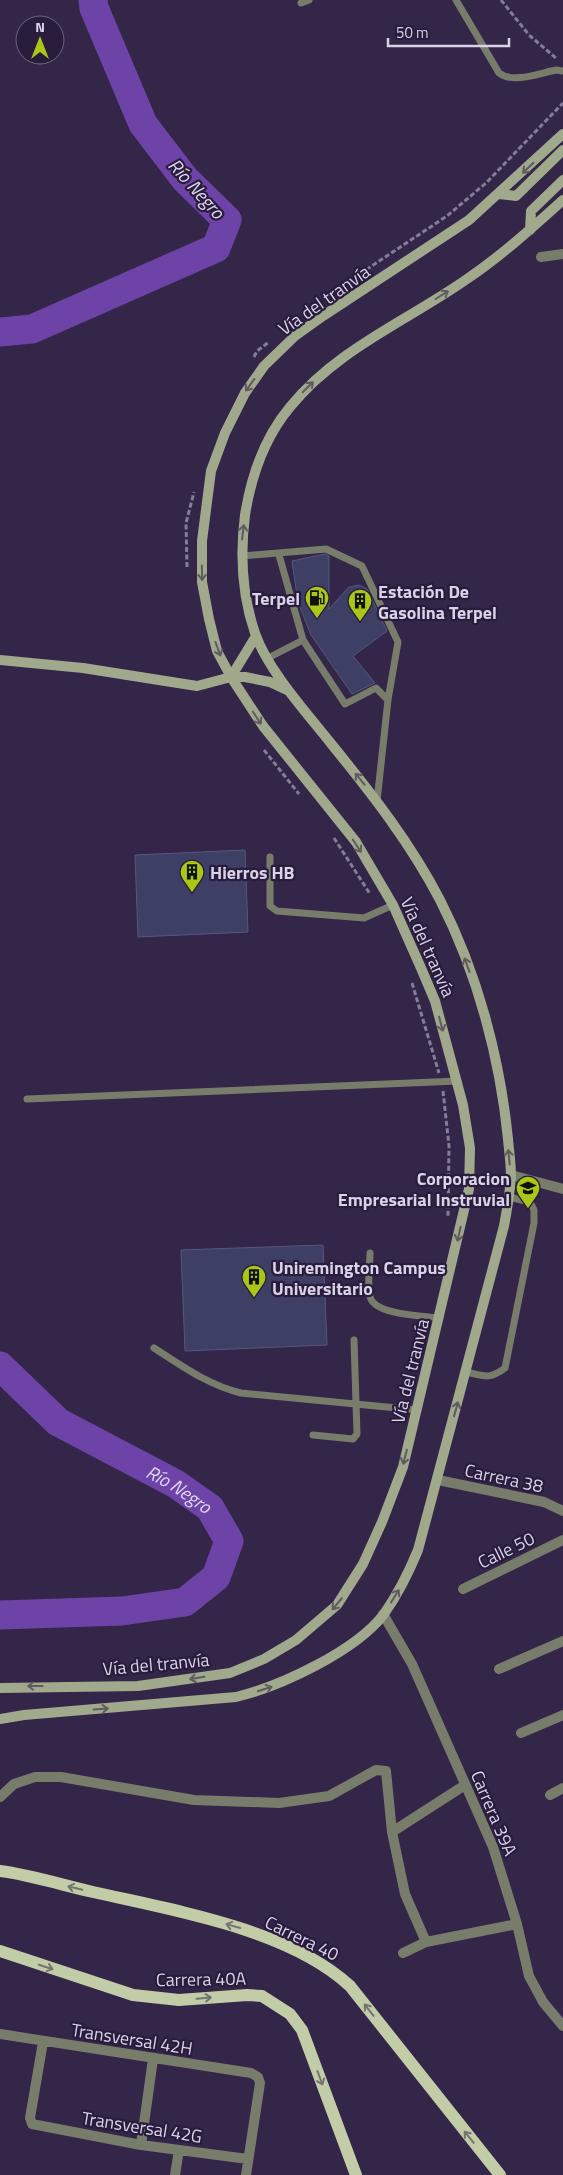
<svg xmlns="http://www.w3.org/2000/svg" width="563" height="2175" font-family="'Titillium Web',sans-serif">
<style>
.lines{fill:none;stroke-linecap:round;stroke-linejoin:round}
.river{stroke:#6d43a7;stroke-width:29}
.building{fill:#3d4064;stroke:#55587e}
.path{stroke:#867c98;stroke-width:3;stroke-dasharray:5 2.5;stroke-linecap:butt}
.lane{stroke:#787d6b;stroke-width:7}
.street{stroke:#787d6b;stroke-width:10}
.secondary{stroke:#a1a98c;stroke-width:10}
.primary{stroke:#c2cca6;stroke-width:12}
.oneway{stroke:#5f5b61}
.oneway2{stroke:#767472}
.labels{text-anchor:middle;dominant-baseline:central;stroke-width:4.5;stroke-linejoin:round;paint-order:stroke}
.street-label{font-size:18px;fill:#d9d2e8;stroke:#291c3d}
.poi-label{font-size:18px;font-weight:bold;fill:#d9d2e8;stroke:#291c3d;text-anchor:start}
.water-label{font-size:19px;font-style:italic;fill:#dfd7f2;stroke:#291c3d}
</style>
<rect width="100%" height="100%" fill="#332648"/>
<g class="lines">
<g class="river">
<path d="M0 332 32 329 216 248 227 220 185 179 143 124 94 8 93 0"/>
<path id="s1" d="M0 1366 58 1422 176 1484 210 1508 229 1541 216 1577 185 1602 122 1611 0 1615"/>
</g>
</g>
<path class="building" d="M325 554 329 556V609L349 587 359 585 367 589 387 631 353 656 375 683 352 694 311 635 298 602 292 561Z
M245 850 248 932 138 937 135 855Z
M323 1245 327 1345 185 1351 181 1250Z"/>
<g class="lines">
<path class="path" d="M501 0 529 35 557 59
M310 307 447 216 486 183 563 103
M254 357 257 351 269 342
M187 567 186 523 194 492
M264 750 299 794
M334 838 370 894
M412 983 439 1073
M443 1091 449 1146 448 1217"/>
<path class="lane" d="M456 0 499 73C513 84 540 73 556 70L563 71
M301 3 309 0
M279 555 303 640 345 704 376 688 388 700
M242 556 326 549 362 566 398 642 388 700 377 801
M268 658 303 640
M270 857V906L277 911 364 918 393 905
M27 1099 458 1081
M370 1253C370 1266 367 1282 370 1296 373 1315 423 1316 440 1318
M154 1348C182 1366 208 1385 241 1393L418 1410
M466 1372C484 1376 489 1380 505 1368L534 1223V1210L530 1202 509 1197
M313 1435 353 1439 357 1434 354 1340"/>
<path class="street" d="M541 257 563 254
M511 1175 563 1189
M438 1480 544 1502 563 1511
M463 1589 563 1540
M383 1614 412 1664 493 1847 517 1924 529 1976 543 2002 563 2026
M499 1669 563 1641
M521 1733 563 1715
M550 1795 563 1788
M0 1797 14 1784 35 1777H61L194 1800 279 1803 329 1796 376 1770 386 1771 392 1832 405 1894 426 1942
M392 1832 465 1785
M403 1953 426 1942 517 1924
M0 2034 251 2073 258 2077 260 2083 246 2175
M43 2042 30 2118 32 2124 141 2145 248 2159
M141 2145 153 2059
M175 2175 179 2150"/>
<path class="secondary" d="M499 194 516 196 563 150
M530 230 531 211 563 180
M0 660 83 668 197 686 231 677H245L270 682 289 691
M231 677 256 636
M0 1688 138 1686 230 1673 264 1659 296 1640 337 1605 363 1564 382 1522 403 1467 469 1189 470 1148 463 1105 435 1001 421 968 393 905 356 842 263 726 231 677 217 651 209 619 202 582V541L211 471 225 433 245 393 264 366 295 336 323 316 469 220 563 134
M0 1719 24 1715 236 1697C281 1686 356 1651 384 1614 398 1594 409 1572 418 1550L504 1226C507 1210 510 1193 511 1176 511 1164 509 1151 508 1139 500 1058 477 972 440 900 411 844 372 794 333 746 308 714 268 671 255 633 242 595 240 554 245 515 251 477 265 437 290 407 337 349 407 321 467 279 501 256 532 228 563 200"/>
<path class="primary" d="M0 1871C31 1875 62 1885 93 1892 172 1910 289 1929 350 1986L500 2175
M0 1951 133 1995 179 2000 247 1995 262 1996 290 2014 302 2030 356 2175"/>
</g>
<defs><path id="oneway-shaft" d="M-6 0H5M1.5-3L5.5 0L1.5 3" fill="none" stroke-width="1.6" stroke-linecap="round" stroke-linejoin="round" transform="scale(1.25)"/></defs>
<g class="oneway">
<use href="#oneway-shaft" transform="translate(528 168) rotate(136)"/>
<use href="#oneway-shaft" transform="translate(442 295) rotate(-32)"/>
<use href="#oneway-shaft" transform="translate(250 385) rotate(126)"/>
<use href="#oneway-shaft" transform="translate(308 387) rotate(-45)"/>
<use href="#oneway-shaft" transform="translate(243 532) rotate(-83)"/>
<use href="#oneway-shaft" transform="translate(202 573) rotate(89)"/>
<use href="#oneway-shaft" transform="translate(218 649) rotate(70)"/>
<use href="#oneway-shaft" transform="translate(257 718) rotate(57)"/>
<use href="#oneway-shaft" transform="translate(360 779) rotate(-129)"/>
<use href="#oneway-shaft" transform="translate(357 846) rotate(57)"/>
<use href="#oneway-shaft" transform="translate(467 965) rotate(-110)"/>
<use href="#oneway-shaft" transform="translate(441 1024) rotate(75)"/>
<use href="#oneway-shaft" transform="translate(509 1157) rotate(-95)"/>
<use href="#oneway-shaft" transform="translate(459 1234) rotate(103)"/>
<use href="#oneway-shaft" transform="translate(456 1409) rotate(-75)"/>
<use href="#oneway-shaft" transform="translate(405 1457) rotate(105)"/>
<use href="#oneway-shaft" transform="translate(395 1596) rotate(-58)"/>
<use href="#oneway-shaft" transform="translate(337 1604) rotate(130)"/>
<use href="#oneway-shaft" transform="translate(197 1678) rotate(171)"/>
<use href="#oneway-shaft" transform="translate(35 1686) rotate(180)"/>
<use href="#oneway-shaft" transform="translate(265 1689) rotate(-18)"/>
<use href="#oneway-shaft" transform="translate(101 1709) rotate(-4)"/>
</g>
<g class="oneway2">
<use href="#oneway-shaft" transform="translate(75 1888) rotate(-167)"/>
<use href="#oneway-shaft" transform="translate(233 1926) rotate(-165)"/>
<use href="#oneway-shaft" transform="translate(46 1967) rotate(18)"/>
<use href="#oneway-shaft" transform="translate(204 1998) rotate(-5)"/>
<use href="#oneway-shaft" transform="translate(369 2010) rotate(-128)"/>
<use href="#oneway-shaft" transform="translate(320 2078) rotate(70)"/>
<use href="#oneway-shaft" transform="translate(469 2137) rotate(-129)"/>
</g>
<defs>
<symbol id="fuel-pin" viewBox="-11 -11 22 30"><path d="M0 17L-7.5 6A9.5 9.5 0 1 1 7.5 6Z" fill="#aac718" stroke="#291c3d"/><path d="M-5.5-6h7V0h2V4h1.3V-2.5L3-4.5l.8-.8L6-3V5H2.5V1h-1V6h-7ZM-4.2-4.7v3.2H.2V-4.7Z" fill="#111"/></symbol>
<symbol id="building-pin" viewBox="-11 -11 22 30"><path d="M0 17L-7.5 6A9.5 9.5 0 1 1 7.5 6Z" fill="#aac718" stroke="#291c3d"/><path d="M-4-6H4V6H1V3H-1V6H-4ZM-2.5-4.3h1.7v1.8h-1.7ZM.8-4.3h1.7v1.8H.8ZM-2.5-1h1.7V.8h-1.7ZM.8-1h1.7V.8H.8Z" fill="#111"/></symbol>
<symbol id="school-pin" viewBox="-11 -11 22 30"><path d="M0 17L-7.5 6A9.5 9.5 0 1 1 7.5 6Z" fill="#aac718" stroke="#291c3d"/><path d="M0-5L7-2L0 1L-7-2ZM-4 1L0 2.5L4 1V4Q0 6-4 4Z" fill="#111"/></symbol>
</defs>
<g fill-rule="evenodd">
<use href="#fuel-pin" x="303" y="584" width="28" height="38"/>
<use href="#building-pin" x="346" y="587" width="28" height="38"/>
<use href="#building-pin" x="178" y="858" width="28" height="38"/>
<use href="#school-pin" x="514" y="1174" width="28" height="38"/>
<use href="#building-pin" x="240" y="1263" width="28" height="38"/>
</g>
<g class="labels">
<g class="street-label">
<text transform="translate(324 300) rotate(-35)">Vía del tranvía</text>
<text transform="translate(428 947) rotate(66)">Vía del tranvía</text>
<text transform="translate(410 1371) rotate(-76)">Vía del tranvía</text>
<text transform="translate(504 1478) rotate(12)">Carrera 38</text>
<text transform="translate(506 1550) rotate(-26)">Calle 50</text>
<text transform="translate(156 1664) rotate(-5)">Vía del tranvía</text>
<text transform="translate(494 1813) rotate(67)">Carrera 39A</text>
<text transform="translate(302 1938) rotate(26)">Carrera 40</text>
<text transform="translate(201 1979) rotate(-1)">Carrera 40A</text>
<text transform="translate(132 2039) rotate(9)">Transversal 42H</text>
<text transform="translate(142 2127) rotate(9)">Transversal 42G</text>
</g>
<g class="poi-label">
<text x="378" y="591">Estación De<tspan x="378" dy="21">Gasolina Terpel</tspan></text>
<text x="300" y="598" text-anchor="end">Terpel</text>
<text x="210" y="872">Hierros HB</text>
<text x="510" y="1178" text-anchor="end">Corporacion<tspan x="510" dy="21">Empresarial Instruvial</tspan></text>
<text x="272" y="1267">Uniremington Campus<tspan x="272" dy="21">Universitario</tspan></text>
</g>
<g class="water-label">
<text transform="translate(197 188) rotate(48)">Río Negro</text>
<text stroke="none"><textPath href="#s1" startOffset="219">Río Negro</textPath></text>
</g>
</g>
<g transform="translate(40 40)"><circle r="24" fill="#291c3d" stroke="#6f6581"/>
<path d="M0-4L9 19L0 12L-9 19Z" fill="#aac718"/>
<text y="-8" font-size="14" font-weight="bold" text-anchor="middle" fill="#d9d2e8">N</text>
</g>
<path d="M388 38v8h121v-8" fill="none" stroke="#d9d2e8" stroke-width="2.5"/>
<text x="396" y="38" font-size="15" fill="#d9d2e8" stroke="#291c3d" stroke-width="4" paint-order="stroke">50 m</text>
</svg>
